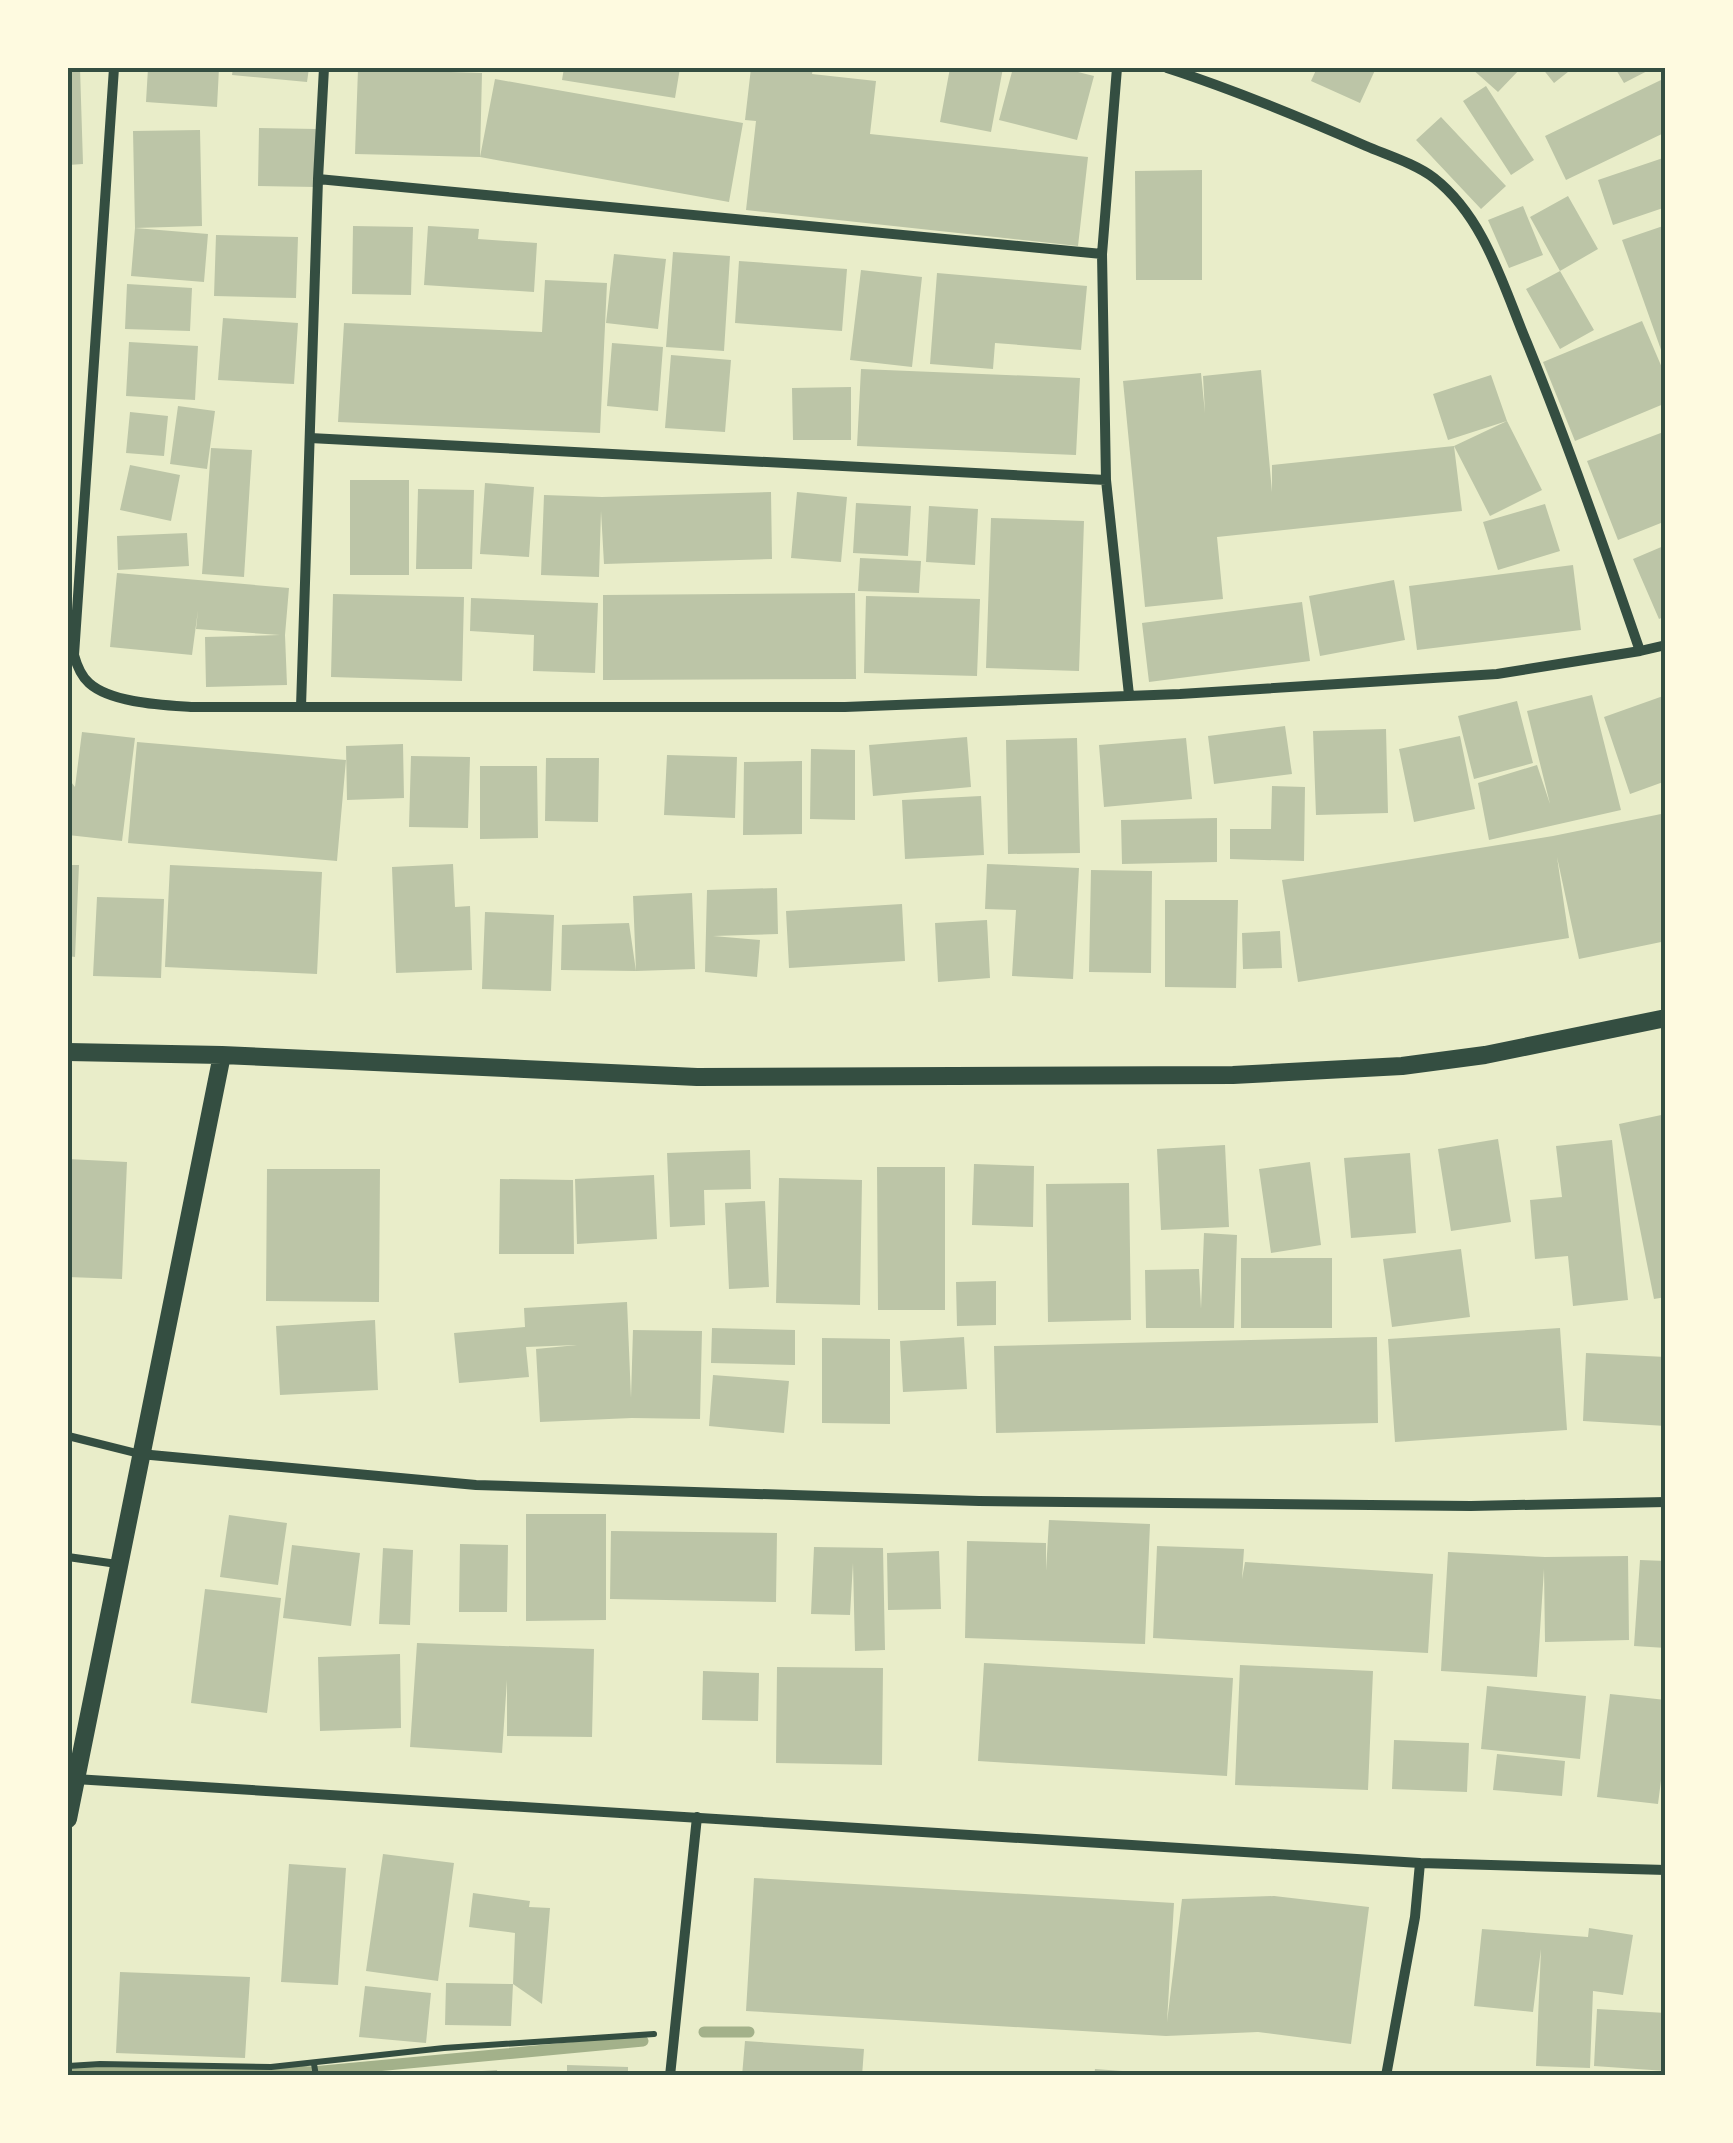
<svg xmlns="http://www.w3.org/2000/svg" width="1733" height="2143" font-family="Lora,serif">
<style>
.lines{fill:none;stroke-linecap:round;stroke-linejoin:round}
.stream{stroke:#a3b18a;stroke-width:11}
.building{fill:#bcc5a7}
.path{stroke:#344e41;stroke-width:6}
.service{stroke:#344e41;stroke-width:8}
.minor{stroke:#344e41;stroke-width:10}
.tertiary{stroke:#344e41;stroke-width:18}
.neatline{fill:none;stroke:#344e41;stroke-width:4}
</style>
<rect width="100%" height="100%" fill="#e9edc9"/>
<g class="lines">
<path class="stream" d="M704 2032H749
M68 2072 271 2070 312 2072 643 2041"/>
</g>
<path class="building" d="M68 68H80L83 164 68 165Z
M148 68H219L217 107 146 102Z
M233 68H309L307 82 232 75Z
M564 68H680L675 98 562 80Z
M751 68H813L812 74 876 81 870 134 1088 157 1078 246 746 210 756 121 745 120Z
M950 68H1003L991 132 940 122Z
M1013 68H1062L1094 76 1077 140 999 120Z
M1317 68H1376L1360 103 1311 81Z
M1471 68H1521L1498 92Z
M1542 68H1573L1554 83Z
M1615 68H1653L1624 83Z
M358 69 482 73 480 157 495 79 743 123 729 202 480 157 355 154Z
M1661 80 1666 90V132L1566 180 1545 136Z
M1486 86 1534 160 1511 175 1463 101Z
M1441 117 1506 186 1481 209 1416 140Z
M259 128 317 129 316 187 258 186Z
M200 130 202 226 135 228 208 234 204 282 131 276 135 228 133 131Z
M1666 157V207L1613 225 1598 180Z
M1202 170V280H1136L1135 171Z
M1568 196 1598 249 1560 271 1530 217Z
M1523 206 1543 255 1509 268 1488 220Z
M1666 225V361H1665L1622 240Z
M353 226 413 227 411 295 352 294Z
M428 226 479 229 478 239 537 243 534 292 424 285Z
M216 235 298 237 296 298 214 296Z
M673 252 730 256 724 351 666 347Z
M614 254 666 259 658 329 606 323Z
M739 261 847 269 842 331 735 323Z
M861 270 922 277 912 367 850 360Z
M1560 271 1594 330 1560 349 1526 289Z
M937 273 1087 286 1081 350 995 343 993 369 930 364Z
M545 280 607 283 600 433 338 422 344 323 542 332Z
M127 284 192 288 190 331 125 329Z
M223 318 298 323 294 384 218 380Z
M1642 321 1666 377V403L1575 441 1543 362Z
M129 342 198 346 195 400 126 396Z
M612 343 663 347 658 411 607 406Z
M671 355 731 360 725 432 665 428Z
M861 369 1080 378 1076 455 857 446Z
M1261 370 1272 492V465L1454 446 1507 421 1542 490 1490 516 1454 446 1462 511 1217 537 1223 599 1145 607 1123 381 1201 373 1205 413 1203 376Z
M1491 375 1507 421 1448 440 1433 394Z
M851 387V440H793L792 388Z
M178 406 215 411 207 469 170 464Z
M130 412 168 416 164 456 126 453Z
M1666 431V521L1618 540 1587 461Z
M211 448 252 450 244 577 202 574Z
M130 465 180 475 171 521 120 510Z
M350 480H409V575H350Z
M485 483 534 487 529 557 480 554Z
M418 489 474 490 472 569H416Z
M771 492 772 559 604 564 601 511 599 577 541 575 544 495 602 497Z
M797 492 847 497 841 562 791 558Z
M856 503 911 506 908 556 853 553Z
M1545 504 1560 551 1498 570 1483 522Z
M929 506 978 509 975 565 926 562Z
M991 518 1084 521 1079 671 986 668Z
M187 533 189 566 118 570 117 536Z
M1666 545V616L1659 619 1633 559Z
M860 558 921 561 919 593 858 591Z
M1573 565 1581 630 1417 650 1409 586Z
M117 573 289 588 285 635 287 685 206 687 205 637 280 635 196 629 198 610 192 655 110 647Z
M1394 580 1405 640 1320 656 1309 596Z
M855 593 856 679 603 680V595Z
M333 594 464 597 462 681 331 677Z
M866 596 980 599 977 676 864 673Z
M471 598 598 603 595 673 533 671 534 635 470 631Z
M1302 602 1310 661 1149 682 1142 623Z
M1592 695 1621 810 1489 840 1478 783 1537 765 1550 804 1527 711Z
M1666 695V781L1630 794 1604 717Z
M1517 701 1533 763 1474 779 1458 716Z
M1285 726 1292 774 1214 784 1208 736Z
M1386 729 1388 813 1316 815 1313 731Z
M82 732 135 738 122 841 68 835V778L75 787Z
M1460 736 1475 809 1414 822 1399 749Z
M967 737 971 787 873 796 869 745Z
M1077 738 1080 853 1008 854 1006 740Z
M1186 738 1192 799 1104 807 1099 745Z
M137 742 346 760 337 861 128 843Z
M403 744 404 798 347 800 346 746Z
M811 749 855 750V820L810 819Z
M667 755 737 757 735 818 664 815Z
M411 756 470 757 468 828 409 827Z
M546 758H599L598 822 545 821Z
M802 761V834L743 835 744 762Z
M480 766H537L538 838 480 839Z
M1272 786 1305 787 1304 861 1230 859V829H1271Z
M981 796 984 855 905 859 902 800Z
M1666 813V941L1579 959 1557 857 1569 938 1298 982 1282 880 1553 836Z
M1217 818V862L1122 864 1121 820Z
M453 864 455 907 470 906 472 970 396 973 392 867Z
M987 864 1079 868 1073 979 1012 976 1016 910 985 909Z
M68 865H79L75 957 68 956Z
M170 865 322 872 317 974 165 967Z
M1091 870 1152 871 1151 973 1089 972Z
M777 888 778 934 713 936 760 940 757 977 705 972 707 890Z
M692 893 695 969 636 971 561 970 562 925 629 923 636 971 633 896Z
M97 897 164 899 161 978 93 976Z
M1165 900H1238L1236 988 1165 987Z
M902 904 905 961 789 968 786 911Z
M485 912 554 915 551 991 482 989Z
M987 920 990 978 938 982 935 923Z
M1280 931 1282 968 1243 969 1242 933Z
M1666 1114V1297L1654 1299 1619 1124Z
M1498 1139 1511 1222 1451 1231 1438 1149Z
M1612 1140 1628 1300 1573 1306 1568 1256 1535 1259 1530 1200 1562 1197 1556 1146Z
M1225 1145 1229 1227 1161 1230 1157 1149Z
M750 1150 751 1189 704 1190 705 1225 670 1227 667 1153Z
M1410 1153 1416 1233 1351 1238 1344 1158Z
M68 1159 127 1162 122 1279 68 1277Z
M1310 1162 1321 1245 1271 1253 1259 1169Z
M974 1164 1034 1166 1033 1227 972 1225Z
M877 1167H945V1310H878Z
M267 1169H380L379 1302 266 1301Z
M654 1175 657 1239 577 1244 575 1179Z
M779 1178 862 1180 860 1305 776 1303Z
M500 1179 573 1180 574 1254H499Z
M1129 1183 1131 1320 1048 1322 1046 1184Z
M765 1201 769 1287 729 1289 725 1203Z
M1204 1233 1237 1235 1234 1328H1146L1145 1270 1199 1269 1201 1309Z
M1461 1249 1470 1317 1392 1327 1383 1259Z
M1241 1258H1332V1328H1241Z
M996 1281V1325L957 1326 956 1282Z
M627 1302 631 1398 633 1330 702 1331 700 1419 632 1418 540 1422 536 1349 577 1345 526 1347 529 1377 459 1383 454 1333 525 1327 524 1308Z
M375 1320 378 1390 280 1395 276 1326Z
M712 1328 795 1330V1365L711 1363Z
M1560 1328 1567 1430 1395 1442 1388 1339Z
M964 1337 967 1389 903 1392 900 1341Z
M1377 1337 1378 1423 996 1433 994 1346Z
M822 1338 890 1339V1424L822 1423Z
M1586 1353 1666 1357V1426L1583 1421Z
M713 1375 789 1381 784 1433 709 1426Z
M526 1514H606V1620L526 1621Z
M229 1515 287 1523 278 1585 220 1577Z
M1049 1520 1150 1524 1145 1644 965 1638 967 1541 1046 1543V1571Z
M611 1531 777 1533 776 1602 610 1599Z
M460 1544 508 1545 507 1612H459Z
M292 1545 360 1553 351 1626 283 1618Z
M1157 1546 1244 1549 1242 1579 1245 1562 1433 1574 1428 1653 1153 1638Z
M814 1547 883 1548 885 1650 855 1651 853 1563 850 1615 811 1614Z
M383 1548 413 1550 410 1625 379 1624Z
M939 1551 941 1609 888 1610 887 1553Z
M1448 1552 1545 1557 1628 1556 1629 1640 1545 1642 1544 1569 1537 1677 1441 1671Z
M1640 1560 1666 1561V1648L1634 1646Z
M205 1589 281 1598 267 1713 191 1703Z
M417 1643 594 1649 592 1737 507 1736V1680L502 1753 410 1747Z
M400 1654 401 1728 320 1731 318 1657Z
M984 1663 1233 1678 1227 1776 978 1761Z
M1240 1665 1373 1671 1368 1790 1235 1785Z
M777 1667 883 1668 882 1765 776 1763Z
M703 1671 759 1673 758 1721 702 1720Z
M1487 1686 1586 1696 1580 1759 1481 1749Z
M1610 1694 1666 1700V1742L1658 1804 1597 1797Z
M1394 1740 1469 1743 1467 1792 1392 1789Z
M1497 1754 1565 1761 1562 1796 1493 1790Z
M383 1854 454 1863 438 1981 366 1971Z
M289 1864 346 1868 338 1985 281 1982Z
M754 1878 1174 1903 1167 2022 1182 1899 1274 1896 1369 1907 1351 2044 1258 2032 1166 2036 746 2011Z
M473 1893 530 1901 529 1907 550 1908 542 2004 513 1984 515 1933 469 1927Z
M1589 1928 1633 1935 1623 1995 1593 1991 1590 2068 1536 2066 1541 1949 1533 2012 1474 2006 1482 1929 1588 1937Z
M120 1972 250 1977 245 2058 116 2053Z
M446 1983 513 1984 511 2026 445 2025Z
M365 1986 431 1993 426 2043 359 2037Z
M1597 2009 1666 2013V2071L1594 2066Z
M745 2041 864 2049 862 2076H742Z
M567 2065 628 2067V2076H567Z
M1095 2069 1149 2073 1148 2076H1094Z
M497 2070 498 2076H452V2073Z"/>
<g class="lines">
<path class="path" d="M314 2064 316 2076
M68 2066 100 2064 271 2067 444 2048 654 2034"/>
<path class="service" d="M68 1436 140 1454
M68 1557 117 1564"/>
<path class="minor" d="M114 68 74 655C77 666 81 676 89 683 111 703 163 705 191 707H845L1180 694 1497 674 1640 651 1666 645
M1117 68 1102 254 1106 480 1129 695
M1167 68C1235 90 1300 117 1366 146 1387 155 1416 164 1434 178 1485 218 1503 286 1527 343 1568 444 1604 547 1640 651
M318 179 1102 254
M310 438 1106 480
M301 707 318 179 324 68
M140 1454 476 1485 979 1501 1471 1506 1666 1502
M75 1779 1420 1863 1666 1870
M670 2076 697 1817
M1386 2076 1415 1917 1420 1863"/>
<path class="tertiary" d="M68 1052 222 1055 697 1077 1233 1075 1402 1066 1485 1055 1666 1018
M68 1819 222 1055"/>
</g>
<rect width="1733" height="2143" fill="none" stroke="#fefae0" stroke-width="140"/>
<rect x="70" y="70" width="1593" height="2003" class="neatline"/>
</svg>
